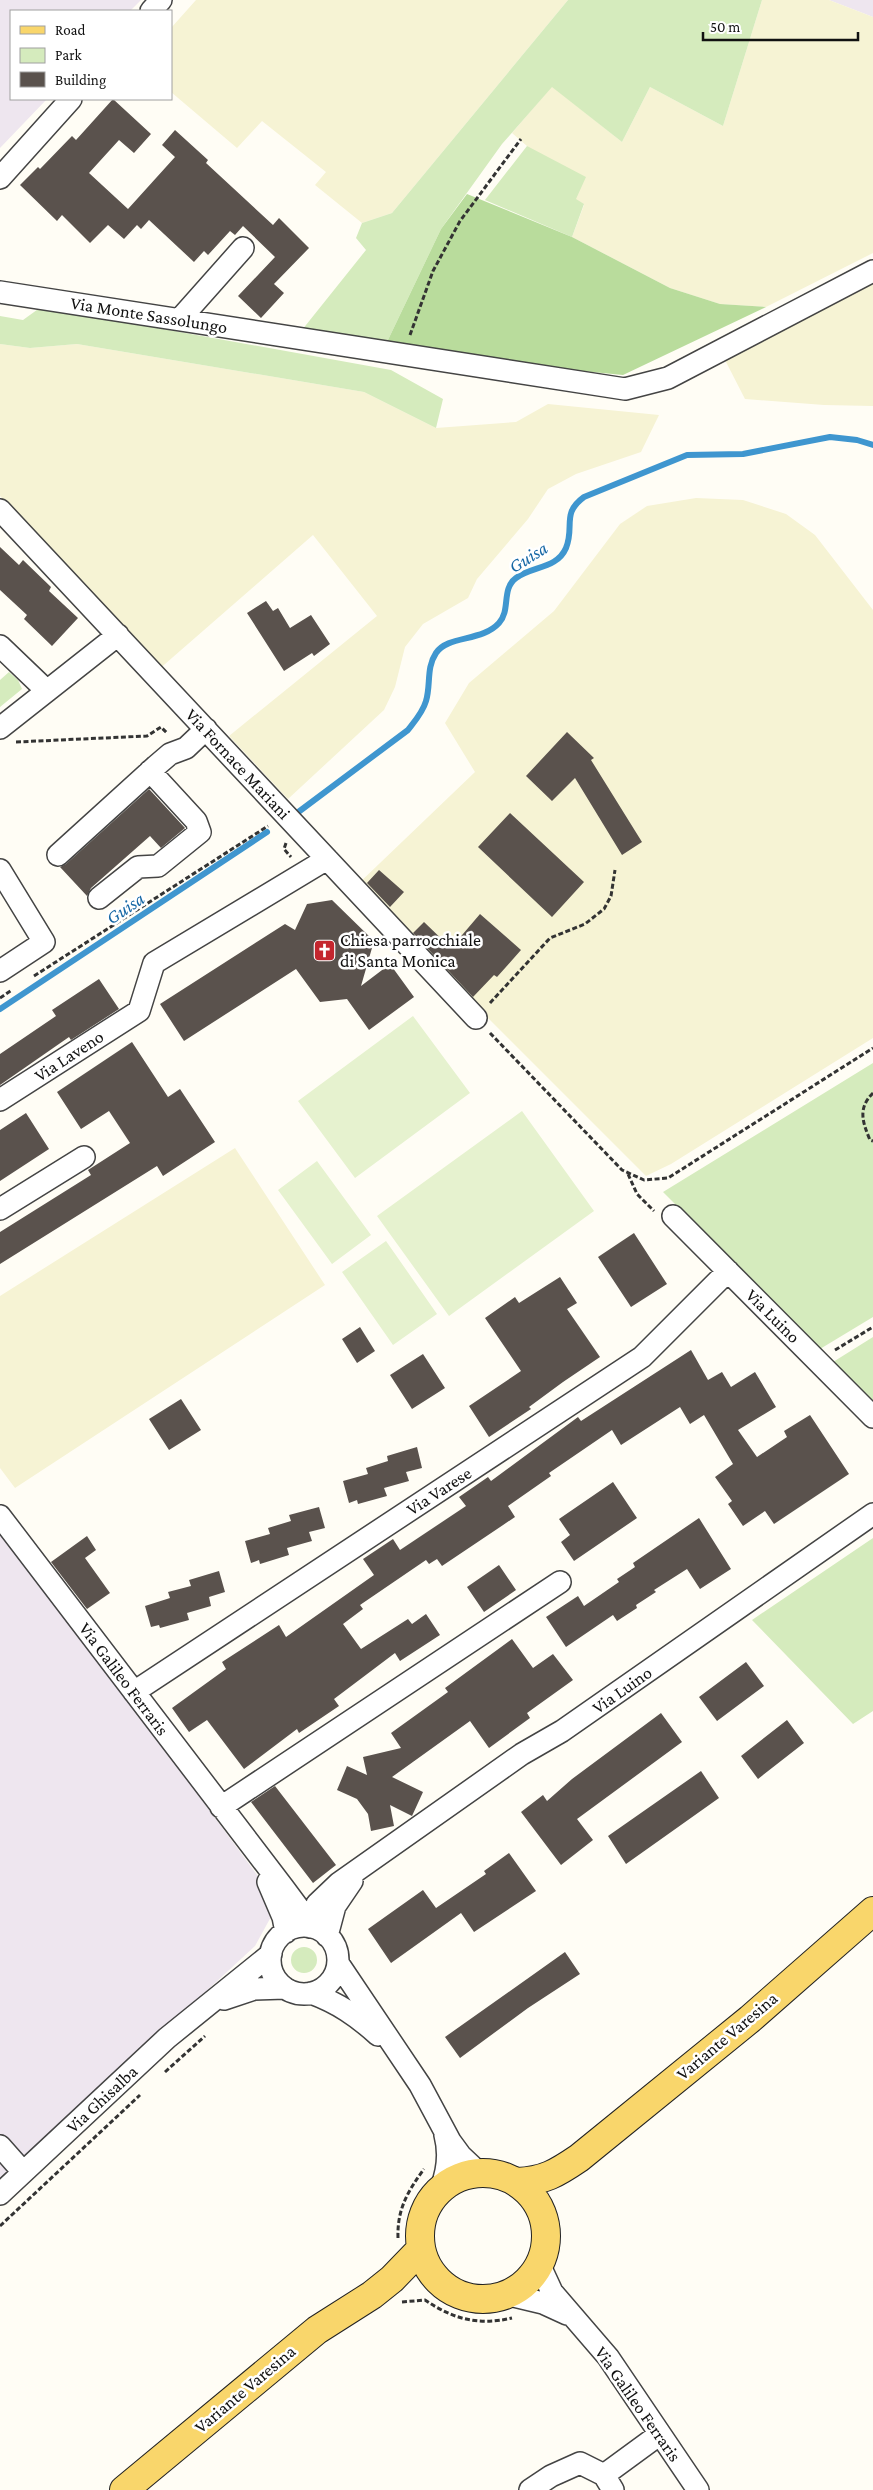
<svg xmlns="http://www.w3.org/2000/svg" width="873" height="2490" font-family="'Crimson Pro',serif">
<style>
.industrial{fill:#eee6ef}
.farmland{fill:#f6f3d4}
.green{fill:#d5ebbd}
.forest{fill:#b9dc9c}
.pitch{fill:#e6f2cf}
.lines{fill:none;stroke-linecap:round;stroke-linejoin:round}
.stream{stroke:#3f96cf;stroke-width:6}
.building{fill:#5a524d}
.minor-casing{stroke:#444;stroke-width:24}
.major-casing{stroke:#222;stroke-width:30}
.path{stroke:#333;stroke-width:3;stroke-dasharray:5 2.5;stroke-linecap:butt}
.minor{stroke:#fff;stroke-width:21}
.major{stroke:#f9d66b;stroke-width:28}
.labels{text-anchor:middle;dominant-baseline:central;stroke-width:5;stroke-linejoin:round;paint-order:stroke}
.street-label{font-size:18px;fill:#111;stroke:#fff}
.poi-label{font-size:18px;fill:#111;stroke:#fff;text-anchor:start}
.water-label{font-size:19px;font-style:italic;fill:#1768a6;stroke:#fff}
</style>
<rect width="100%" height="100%" fill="#fffdf5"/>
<path class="industrial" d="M0 0H141L130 11H11V99H47L0 148Z
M829 0H873V17Z
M0 1526 263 1883 272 1915 255 1946 0 2182Z"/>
<path class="farmland" d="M196 0H568L392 213 362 223 315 185 326 172 262 121 237 148 171 92V28Z
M762 0H829L873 17V253L766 307 720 304 670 288 572 237 584 205 576 200 527 146 512 133 552 86 622 142 650 87 723 126Z
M873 284V406L824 405 745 399 725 360Z
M0 344 30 348 77 344 364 392 436 428 516 422 548 404 659 415 641 452 576 474 548 489 528 519 477 579 468 598 423 624 405 647 395 687 384 710 288 799 229 736 377 616 313 535 157 671 0 496Z
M696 498 743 500 786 514 815 535 873 610V1038L671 1164 646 1176 356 886 475 772 445 723 469 683 554 611 620 524 647 506Z
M235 1148 325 1285 15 1488 0 1468V1296Z"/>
<path class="green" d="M568 0H762L723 126 650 87 622 142 552 87 502 144 441 229 387 342 302 330 366 250 356 238 362 223 392 213Z
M527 146 586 177 576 199 584 204 572 237 485 200Z
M41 307 391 370 443 399 436 428 364 392 77 344 30 348 0 344V316L23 320Z
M9 672 18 680 22 689 0 707V680Z
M873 1063V1317L820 1349 663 1192Z
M873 1337V1402L833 1362Z
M873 1538V1711L853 1724 752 1620Z
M291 1960a13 13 0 1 1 26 0a13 13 0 1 1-26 0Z"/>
<path class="forest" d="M467 194 572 237 670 288 720 304 766 307 623 375 470 360 387 342 441 229Z"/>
<path class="pitch" d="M413 1016 470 1093 355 1178 298 1101Z
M522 1111 594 1211 449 1316 377 1216Z
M317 1161 371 1235 332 1264 278 1190Z
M386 1241 437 1314 393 1345 342 1272Z"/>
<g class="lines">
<path class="stream" d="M297 813 408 730C415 721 423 712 426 701 431 685 426 668 436 653 448 635 482 642 499 623 511 610 501 589 516 578 532 566 557 569 566 548 575 526 561 514 584 497L687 455 743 454 830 437 857 440 873 445
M0 1009 267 832"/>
</g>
<path class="building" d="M113 99 151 134 134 153 119 140 89 173 128 209 175 157 162 145 175 130 208 160 206 163 273 225 279 218 309 248 274 284 284 293 261 318 238 296 275 257 243 226 235 235 230 231 208 255 204 251 194 262 149 220 141 229 137 225 124 239 108 225 90 243 62 215 57 221 20 185 38 167 40 169 72 136 76 140Z
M0 547 19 565 23 560 51 587 49 591 78 618 52 646 24 619 27 615 0 590Z
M266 601 273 611 278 608 290 628 311 615 330 644 314 656 312 653 284 671 247 613Z
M567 732 594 758 591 760 642 842 622 855 575 778 552 801 526 776Z
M149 789 185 828 161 848 150 836 91 888 87 896 60 867 66 864Z
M510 813 584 882 552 917 478 847Z
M379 870 404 892 390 907 367 883Z
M332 900 374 941 361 986 390 964 414 997 369 1030 347 999 320 1002 296 969 184 1041 160 1004 285 924 295 930 307 904Z
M480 914 521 950 497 977 494 975 473 997 413 933 424 922 451 948Z
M99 979 119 1009 71 1040 69 1037 0 1085V1054L56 1016 52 1010Z
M132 1042 168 1097 180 1089 215 1142 163 1176 157 1166 0 1264V1232L91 1175 88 1170 130 1143 109 1111 81 1129 57 1092Z
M26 1113 49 1149 0 1181V1130Z
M634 1233 667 1284 631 1307 598 1257Z
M560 1277 577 1303 567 1309 600 1357 563 1382 529 1407 531 1409 489 1437 469 1406 521 1371 485 1318 515 1297 519 1303Z
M360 1327 375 1351 357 1363 342 1339Z
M691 1350 708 1380 722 1372 731 1387 755 1372 776 1407 738 1430 757 1457 787 1437 784 1431 810 1415 849 1474 774 1524 765 1511 743 1526 728 1504 732 1501 715 1477 733 1464 704 1415 690 1424 680 1407 621 1445 612 1430 549 1473 551 1476 508 1506 515 1517 442 1566 437 1559 429 1564 426 1560 360 1605 363 1609 343 1624 361 1649 408 1619 412 1624 426 1614 440 1635 400 1661 395 1653 334 1699 339 1706 299 1733 297 1729 244 1769 207 1720 189 1732 172 1708 226 1669 222 1662 279 1625 286 1637 374 1575 363 1559 393 1539 400 1550 466 1506 459 1497 488 1477 491 1481 578 1417 581 1421Z
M423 1354 445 1388 412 1409 390 1375Z
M181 1399 201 1430 169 1450 149 1419Z
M417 1447 422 1468 406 1472 409 1481 384 1488 387 1496 358 1504 357 1500 349 1503 343 1481 368 1474 366 1468 388 1461 387 1456Z
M613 1482 637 1518 574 1561 561 1542 570 1535 559 1519Z
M319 1507 325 1528 309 1532 312 1541 287 1548 289 1555 260 1564 259 1560 251 1563 245 1541 270 1534 268 1528 291 1521 289 1515Z
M699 1518 731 1569 700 1589 687 1569 654 1590 656 1592 636 1605 637 1608 617 1621 613 1615 566 1647 546 1617 578 1596 584 1606 619 1582 617 1579 635 1567 633 1563Z
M87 1536 96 1550 85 1558 110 1593 87 1609 51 1562Z
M499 1565 516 1590 484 1612 467 1587Z
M219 1571 225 1592 209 1597 211 1606 187 1613 189 1620 160 1628 159 1625 151 1627 145 1606 170 1598 168 1592 191 1586 189 1580Z
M512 1639 533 1668 553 1654 573 1680 527 1713 530 1718 489 1748 470 1721 392 1777 423 1792 412 1816 390 1805 394 1826 371 1831 368 1814 357 1799 337 1790 347 1766 367 1775 363 1757 401 1748 391 1733 448 1692 445 1688Z
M746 1662 764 1686 717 1721 699 1697Z
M661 1713 682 1742 577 1819 593 1840 561 1865 521 1812 543 1795 547 1801 572 1779Z
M787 1720 804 1743 758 1779 741 1756Z
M701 1771 719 1798 626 1864 608 1836Z
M275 1786 336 1865 313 1883 251 1802Z
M509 1853 536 1891 474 1932 461 1913 391 1963 368 1929 423 1890 436 1908 486 1874 484 1871Z
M565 1952 580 1974 528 2008 460 2058 445 2037Z"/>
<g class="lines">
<defs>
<path id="minor" d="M151 11 161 0
M0 178 71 99
M0 292 625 389 668 378 873 271
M180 319 243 248
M0 510 476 1018
M0 646 47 691
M0 728 118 635
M58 855 156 766 170 754 186 748 206 729
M0 870 44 942 0 971
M99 898 138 867 158 866 200 832 196 821 150 771
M0 1100 139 1011 154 963 327 859
M0 1209 84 1157
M673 1216 873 1417
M0 1516 283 1887 300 1910 306 1926
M134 1692 642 1357 728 1271
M221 1807 560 1582
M268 1882 283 1917 286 1932
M270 1960a34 34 0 1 1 68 0a34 34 0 1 1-68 0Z
M310 1927 317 1904 339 1883 522 1754 562 1731 873 1514
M327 1936 335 1906 352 1881
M338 1963 420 2085 450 2141 461 2156 478 2172
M311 1993C338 2003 357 2016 378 2035
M224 1999 254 1989 285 1988
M0 2146 23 2172
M441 2188C448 2170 450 2154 445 2135
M0 2194 167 2038 271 1954
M540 2266 552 2292 608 2357 698 2490
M509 2295 543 2303 567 2314
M604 2475 660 2434
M530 2490 551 2476 580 2463 604 2475 613 2490"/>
<path id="major" d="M420 2236a63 63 0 1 1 126 0a63 63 0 1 1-126 0Z
M517 2182C544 2181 557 2173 579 2158L750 2019 873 1911
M124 2490 317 2330 372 2295 392 2279 421 2249"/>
</defs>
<use href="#minor" class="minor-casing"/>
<use href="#major" class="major-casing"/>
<path class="path" d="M410 335 433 271 460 221 521 139
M16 742 147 736 161 727 167 733
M286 843 284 849 291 857
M34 976 268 826
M0 998 12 990
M490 1003 550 938 585 924 604 909 611 896 615 870
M490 1033 622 1170 644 1180 668 1178 873 1048
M873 1093C858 1108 862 1121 870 1140L873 1141
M628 1174 637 1194 654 1211
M835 1350 873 1327
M165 2072 205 2036
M0 2226 140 2095
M398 2238C397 2209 408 2191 424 2169
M402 2302 425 2300C453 2319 478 2326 512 2318"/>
<use href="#minor" class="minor"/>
<use href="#major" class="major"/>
</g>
<defs>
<symbol id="church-square" viewBox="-11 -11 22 22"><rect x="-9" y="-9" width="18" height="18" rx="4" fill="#c4262e" stroke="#fff"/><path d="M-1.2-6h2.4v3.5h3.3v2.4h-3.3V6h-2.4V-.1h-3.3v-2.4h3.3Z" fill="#fff"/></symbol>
</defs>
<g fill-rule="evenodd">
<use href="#church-square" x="312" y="938" width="25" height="25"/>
</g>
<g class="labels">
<g class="street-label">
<text transform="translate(149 315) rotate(9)">Via Monte Sassolungo</text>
<text transform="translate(238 764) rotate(47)">Via Fornace Mariani</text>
<text transform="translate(69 1056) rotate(-33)">Via Laveno</text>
<text transform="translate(773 1316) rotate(45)">Via Luino</text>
<text transform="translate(439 1491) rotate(-33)">Via Varese</text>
<text transform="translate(124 1679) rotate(53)">Via Galileo Ferraris</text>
<text transform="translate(622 1690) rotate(-35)">Via Luino</text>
<text transform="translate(727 2036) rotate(-40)">Variante Varesina</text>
<text transform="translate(102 2099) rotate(-43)">Via Ghisalba</text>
<text transform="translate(245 2389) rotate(-40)">Variante Varesina</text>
<text transform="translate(638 2404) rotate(55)">Via Galileo Ferraris</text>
</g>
<g class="poi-label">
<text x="340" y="940">Chiesa parrocchiale<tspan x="340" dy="21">di Santa Monica</tspan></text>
</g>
<g class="water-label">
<text transform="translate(528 557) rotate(-32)">Guisa</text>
<text transform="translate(125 908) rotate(-34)">Guisa</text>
</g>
</g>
<rect x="10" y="10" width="162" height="90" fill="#ffffff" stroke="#a0a0a0"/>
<rect x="20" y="26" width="25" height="8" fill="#f9d66b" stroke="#a0a0a0"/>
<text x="55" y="35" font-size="15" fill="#111111">Road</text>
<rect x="20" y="48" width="25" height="15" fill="#d5ebbd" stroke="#a0a0a0"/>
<text x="55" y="60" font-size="15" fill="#111111">Park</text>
<rect x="20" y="72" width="25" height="15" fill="#5a524d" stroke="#a0a0a0"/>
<text x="55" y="85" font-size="15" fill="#111111">Building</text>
<path d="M703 32v8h155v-8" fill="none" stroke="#111111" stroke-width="2.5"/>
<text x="710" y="32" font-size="15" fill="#111111" stroke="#ffffff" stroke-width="4" paint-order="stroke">50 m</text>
</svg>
